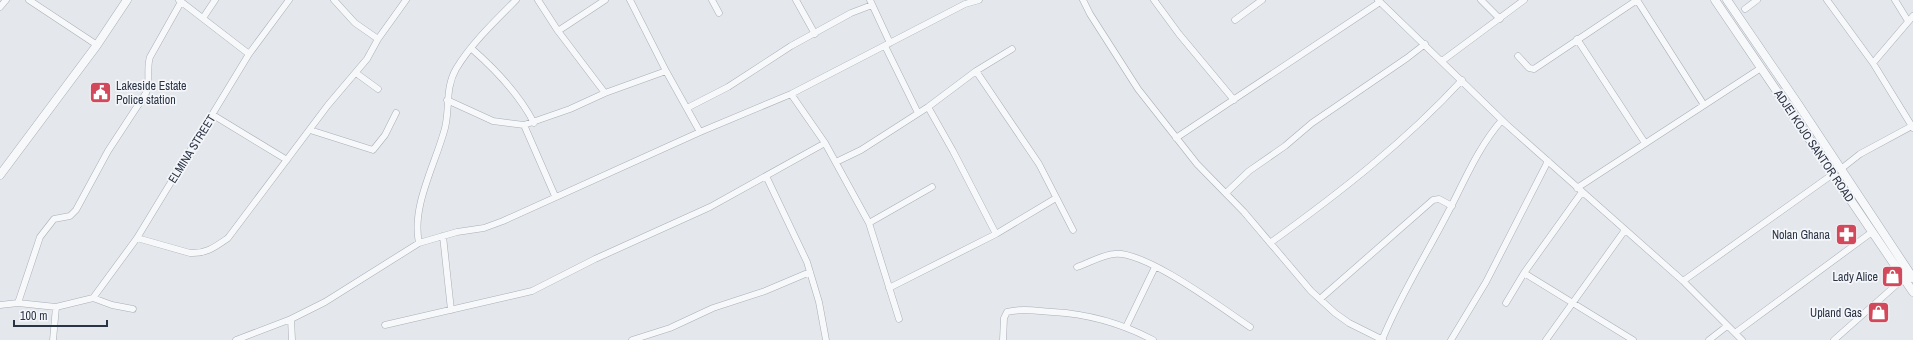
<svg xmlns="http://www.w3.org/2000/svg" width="1913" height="340" font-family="'Archivo Narrow',sans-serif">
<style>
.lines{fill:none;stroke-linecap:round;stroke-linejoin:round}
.minor-casing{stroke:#a9aeb7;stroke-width:7}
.tertiary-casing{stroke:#a9aeb7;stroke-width:9}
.minor{stroke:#f7f8fa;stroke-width:6}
.tertiary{stroke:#f7f8fa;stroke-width:8}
.labels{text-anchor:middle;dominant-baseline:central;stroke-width:3.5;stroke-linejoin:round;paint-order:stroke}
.poi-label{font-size:12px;fill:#2b3445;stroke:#f4f6f9;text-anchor:end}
.street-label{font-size:12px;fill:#2b3445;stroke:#f4f6f9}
</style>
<rect width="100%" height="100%" fill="#e4e7ec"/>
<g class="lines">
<defs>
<path id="minor" d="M29 0 97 45
M179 0 249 54
M334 0 355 23 378 39
M538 0 558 31 605 93
M630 0 666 71
M712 0 719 13
M796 0 815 34
M870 0 890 43
M1083 0 1090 14 1138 89 1197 164 1244 212 1311 291 1335 313 1349 323 1383 340
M1154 0 1179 34 1234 100
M1378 0 1506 124 1683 281 1742 340
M1481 0 1500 19
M1637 0 1704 105
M1827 0 1873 63 1913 128
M1895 0 1908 21
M0 7 6 0
M1745 9 1757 0
M203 18 215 0
M1235 20 1262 0
M558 31 605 0
M1577 39 1645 143
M885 46 918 113
M472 49C496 70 519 94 534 123
M1518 56 1529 68 1534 69 1637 0
M1442 61 1524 0
M1873 63 1913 16
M976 71 1039 164 1073 230
M356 73 378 89
M791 94 825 143 869 223 899 319
M447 100 493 121 524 125
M928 107 953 151 996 234
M687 108 728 87 791 46 851 13 872 5
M213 115 287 160
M310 130 373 150 385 135 396 113
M1176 138 1380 2
M836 162 861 150 928 107 976 71 1012 49
M1841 169 1860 154 1912 126
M766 176 807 262 819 302 826 340
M1577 188 1761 68
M1582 192 1524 273 1633 340
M1226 193 1249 171 1285 146 1312 123 1407 58 1425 44
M555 196 524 125 570 109 605 93 666 71 700 132
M869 223 932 187
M443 236 451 310
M137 238 190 253C206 254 215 247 228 238L328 105 367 59 378 39 406 0
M419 243C411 206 436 163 445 128 450 108 445 88 456 69 471 44 495 21 516 0
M1270 243C1338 194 1405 142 1462 80
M1077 267C1089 263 1102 255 1114 254 1145 250 1223 309 1250 327
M1683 281 1833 174
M889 288 996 234 1056 198
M93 298 137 238 249 54 289 0
M1320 299 1433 200 1439 199 1452 206
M18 303 40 237 54 219 70 216 76 210 108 151 146 93C151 82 146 69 150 57L181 2
M1506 303 1524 273
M0 305 18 303 56 307 93 298 112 305 133 309
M291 319 292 340
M385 325 532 291 595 259 710 207 825 143
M1126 327 1155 267
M1735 333 1872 232
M53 340 56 307
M236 340 291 319 325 302 419 243 457 232 484 228 503 221 700 132 791 94 965 4 979 0
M632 340 670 328 713 308 765 291 810 272
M1003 340 1004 318 1007 312C1022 308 1038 311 1053 312 1088 314 1121 323 1153 340
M1382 340C1399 298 1423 260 1444 220 1462 187 1477 148 1502 120
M1451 340 1486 282 1548 161
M1546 340 1625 230
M1709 340 1727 326
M1834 340 1904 278"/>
<path id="tertiary" d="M1715 0 1913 292
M1727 0 1798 104 1913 278
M0 175 97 45 127 0"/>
</defs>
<use href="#minor" class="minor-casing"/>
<use href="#tertiary" class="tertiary-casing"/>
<use href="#minor" class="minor"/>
<use href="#tertiary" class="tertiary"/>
</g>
<defs>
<symbol id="civic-square" viewBox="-11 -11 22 22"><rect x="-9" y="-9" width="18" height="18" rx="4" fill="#d1495b" stroke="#f4f6f9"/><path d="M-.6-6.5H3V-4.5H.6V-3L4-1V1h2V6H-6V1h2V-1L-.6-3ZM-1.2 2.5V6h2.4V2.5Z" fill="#fff"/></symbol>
<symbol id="pharmacy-square" viewBox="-11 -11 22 22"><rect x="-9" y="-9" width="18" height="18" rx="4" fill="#d1495b" stroke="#f4f6f9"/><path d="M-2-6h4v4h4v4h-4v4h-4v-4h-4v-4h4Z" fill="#fff"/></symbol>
<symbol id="shop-square" viewBox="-11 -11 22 22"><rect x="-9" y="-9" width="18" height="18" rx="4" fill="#d1495b" stroke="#f4f6f9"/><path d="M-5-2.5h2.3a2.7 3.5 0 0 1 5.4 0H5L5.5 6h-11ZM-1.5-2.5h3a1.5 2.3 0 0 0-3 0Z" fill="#fff"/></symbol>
</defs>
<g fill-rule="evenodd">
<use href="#civic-square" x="88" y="80" width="25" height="25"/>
<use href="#pharmacy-square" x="1834" y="222" width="25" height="25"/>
<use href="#shop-square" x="1880" y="264" width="25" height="25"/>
<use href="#shop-square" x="1866" y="300" width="25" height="25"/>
</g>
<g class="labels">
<g class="poi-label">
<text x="116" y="86" text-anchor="start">Lakeside Estate<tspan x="116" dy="14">Police station</tspan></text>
<text x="1830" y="235">Nolan Ghana</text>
<text x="1878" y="277">Lady Alice</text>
<text x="1862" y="313">Upland Gas</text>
</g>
<g class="street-label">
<text transform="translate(1814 146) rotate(56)">ADJEI KOJO SANTOR ROAD</text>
<text transform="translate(192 149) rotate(-58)">ELMINA STREET</text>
</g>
</g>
<path d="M14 320v6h93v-6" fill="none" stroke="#2b3445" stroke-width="2"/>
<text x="20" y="320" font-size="12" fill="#2b3445" stroke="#f4f6f9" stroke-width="3" paint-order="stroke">100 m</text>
</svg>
